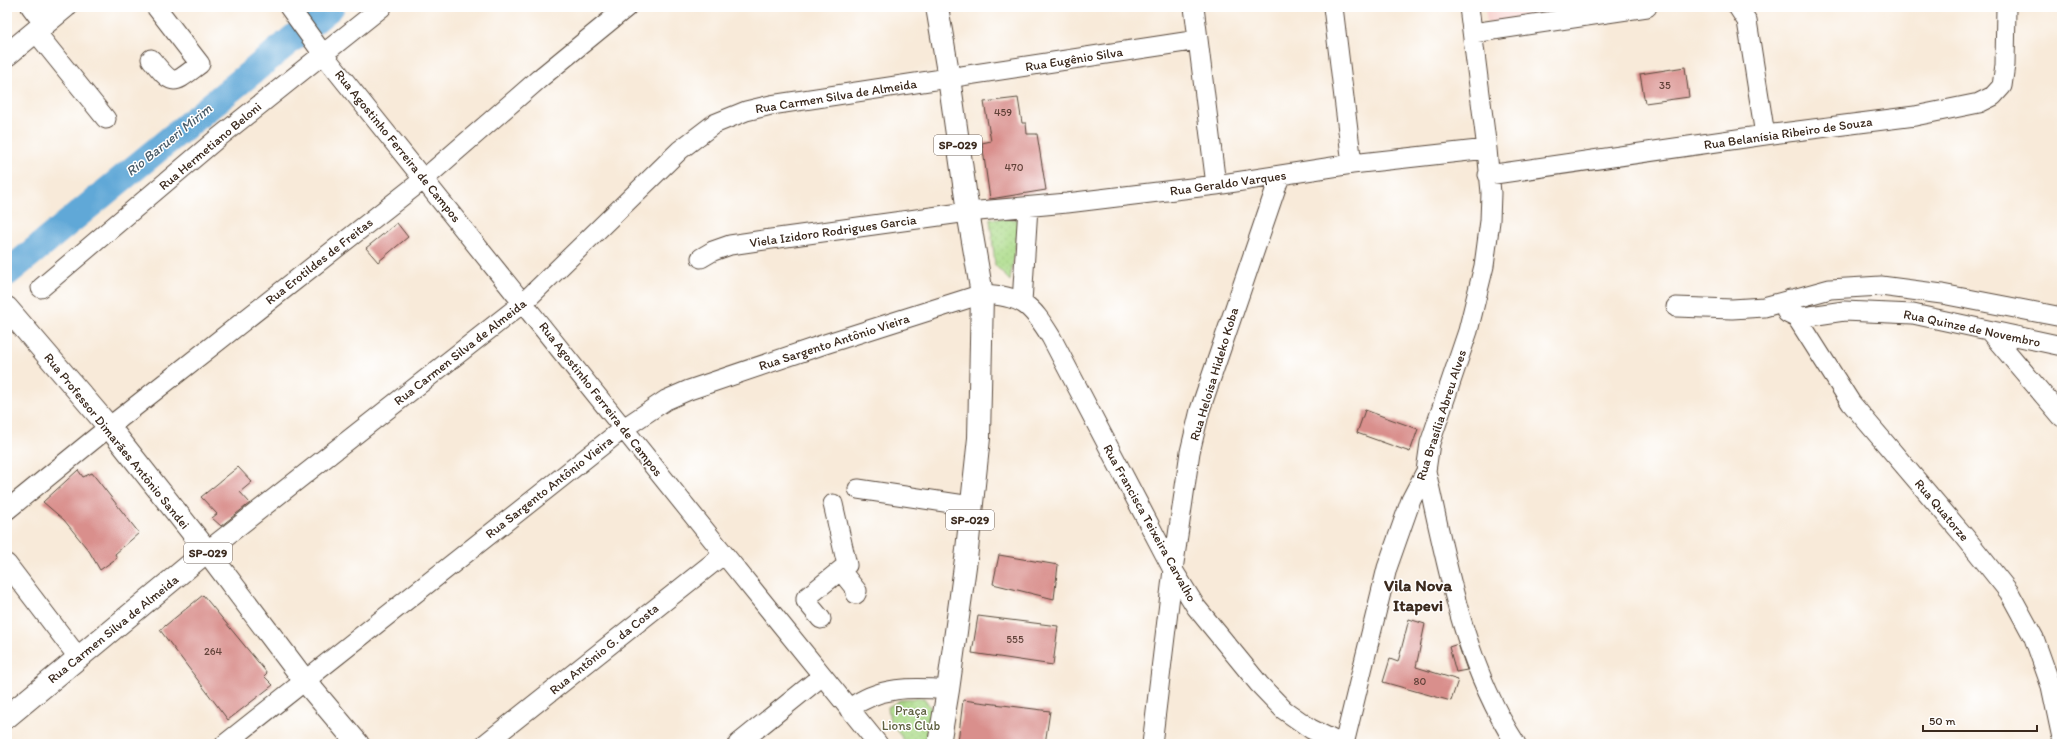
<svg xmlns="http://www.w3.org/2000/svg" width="2069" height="751" font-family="Itim,sans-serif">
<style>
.built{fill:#f7d0cc}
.park{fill:url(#park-dots);stroke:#738253}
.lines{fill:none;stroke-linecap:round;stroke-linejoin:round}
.river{stroke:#61a8d7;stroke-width:27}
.building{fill:#d98f8c}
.minor-casing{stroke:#57473a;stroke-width:21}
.major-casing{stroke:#57473a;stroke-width:24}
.highway-casing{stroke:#57473a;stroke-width:24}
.minor{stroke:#fff;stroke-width:19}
.major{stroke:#fff;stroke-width:22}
.highway{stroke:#fff;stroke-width:22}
.labels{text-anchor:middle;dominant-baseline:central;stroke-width:3;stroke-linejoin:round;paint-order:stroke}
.number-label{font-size:11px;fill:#62433a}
.shield{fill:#fff;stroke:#766a62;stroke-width:1}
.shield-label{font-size:12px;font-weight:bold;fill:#3b2a1e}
.street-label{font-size:13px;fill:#3b2a1e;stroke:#fff}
.park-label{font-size:13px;fill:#5d5f3e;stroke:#fff}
.water-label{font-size:14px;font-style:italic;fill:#4a5c68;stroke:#fff}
.district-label{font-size:17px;font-weight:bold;fill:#3b2a1e;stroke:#fff}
</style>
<defs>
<pattern id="park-dots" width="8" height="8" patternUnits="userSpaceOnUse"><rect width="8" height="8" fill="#abdb88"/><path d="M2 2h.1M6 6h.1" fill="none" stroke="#94bc75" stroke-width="1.8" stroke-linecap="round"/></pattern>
</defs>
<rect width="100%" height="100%" fill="#fff"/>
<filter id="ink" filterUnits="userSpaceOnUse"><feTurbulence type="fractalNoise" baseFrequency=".025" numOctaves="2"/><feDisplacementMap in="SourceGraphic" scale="8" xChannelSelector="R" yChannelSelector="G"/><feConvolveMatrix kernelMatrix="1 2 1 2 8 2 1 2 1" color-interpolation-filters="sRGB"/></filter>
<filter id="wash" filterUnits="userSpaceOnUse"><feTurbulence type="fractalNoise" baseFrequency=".012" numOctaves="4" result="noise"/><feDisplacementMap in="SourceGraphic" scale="16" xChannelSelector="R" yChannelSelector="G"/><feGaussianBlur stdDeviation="0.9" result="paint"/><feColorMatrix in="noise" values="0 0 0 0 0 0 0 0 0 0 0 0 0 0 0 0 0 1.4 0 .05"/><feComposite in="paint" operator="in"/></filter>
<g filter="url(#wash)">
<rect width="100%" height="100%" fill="#f8ead9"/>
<path class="built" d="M1485 7H1610L1487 23Z"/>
<path class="park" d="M990 219H1020L1010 281 995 265Z
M924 698 931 708 927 744H907L890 722 888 707 902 699Z"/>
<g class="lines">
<path class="river" d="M7 273 331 7"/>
</g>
<g id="blocks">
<path class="building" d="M1685 67 1689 97 1645 103 1640 74Z
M1018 98 1022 123H1026L1027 134H1037L1046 190 990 199 982 143 991 141 984 102Z
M397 223 408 237 378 262 366 248Z
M1365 410 1418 429 1410 452 1357 433Z
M238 467 252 482 240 492 250 503 221 526 212 518 217 514 201 497Z
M78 470 83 477 92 473 139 533 115 554 117 558 100 570 89 551 64 520 43 502Z
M999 555 1058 565 1054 599 993 584Z
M203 595 267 673 264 676 273 685 228 720 160 630Z
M978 616 1058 626 1053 665 972 653Z
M1409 619 1425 624 1416 667 1458 680 1451 701 1383 682 1390 659 1398 662Z
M1458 644 1467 670 1456 672 1449 647Z
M963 700 1050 711 1045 744H974L958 742Z"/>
</g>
</g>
<g filter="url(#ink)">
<use href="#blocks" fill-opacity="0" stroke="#57473a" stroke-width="1"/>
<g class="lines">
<defs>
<path id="minor" d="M31 7 44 24
M289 7 323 54 724 554 878 744
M1194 7 1216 185
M1333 7 1352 164
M1738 7 1747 21 1765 135
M35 31 106 119
M1473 33 1647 7
M151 59C174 87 172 85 200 64L156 7
M1488 175 1765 135 1915 116 1979 103 1993 96 2002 86 2005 65 2006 7
M701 258 713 251 730 245 764 240 968 212 1067 203 1216 185 1352 164 1487 149
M41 288 218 138 382 7
M1790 299 1797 318 1851 403 1965 537 2009 592 2034 638 2051 686 2062 738
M1022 302 1028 207
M1676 307 1732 309 1764 307 1830 289 1881 286 1942 294 2062 317
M1787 313 1797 318 1844 311 1913 314 2062 346
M1990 332 2062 417
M1426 471C1447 565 1463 662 1516 744
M858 489 971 506
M7 510 109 427 424 179 539 79 627 7
M207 551 524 302 680 150 714 124 746 111 771 105 1198 40
M7 564 78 657
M841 571 857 591 856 594
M821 619 806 601V598L847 565 833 504
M849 709C879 686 912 687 948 690
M225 744 624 428 666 400 689 390 825 344 982 294C1022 296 1031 304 1051 337L1173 570 1196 607 1259 684 1284 710 1311 729 1341 744
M485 744 724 554
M738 744 822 676
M1152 744 1173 570 1190 452 1200 410 1280 176
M1344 744 1387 568 1411 500 1426 471 1430 443 1468 331 1484 266 1490 221 1491 193 1487 149 1469 7"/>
<path id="major" d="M7 717 207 551"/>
<path id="highway" d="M937 7 949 78 968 212 982 294 979 438 966 559 948 690 939 744
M7 55 65 7
M7 308 109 427 207 551 305 681 358 744"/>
</defs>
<use href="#minor" class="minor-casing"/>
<use href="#major" class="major-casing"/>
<use href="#highway" class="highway-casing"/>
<use href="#minor" class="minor"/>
<use href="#major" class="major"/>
<use href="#highway" class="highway"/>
</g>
</g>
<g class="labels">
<g class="number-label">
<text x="1665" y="85">35</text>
<text x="1003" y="112">459</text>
<text x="1014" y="167">470</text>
<text x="1015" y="639">555</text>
<text x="213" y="651">264</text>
<text x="1420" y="681">80</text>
</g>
<g class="shield">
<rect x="934" y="135" width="48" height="20" rx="3"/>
<rect x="946" y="510" width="48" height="20" rx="3"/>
<rect x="184" y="543" width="48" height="20" rx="3"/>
</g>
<g class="shield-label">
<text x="958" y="145">SP-029</text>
<text x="970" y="520">SP-029</text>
<text x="208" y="553">SP-029</text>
</g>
<g class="street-label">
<text transform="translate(1074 59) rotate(-9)">Rua Eugênio Silva</text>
<text transform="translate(836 96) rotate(-9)">Rua Carmen Silva de Almeida</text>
<text transform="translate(1788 133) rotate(-8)">Rua Belanísia Ribeiro de Souza</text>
<text transform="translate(210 146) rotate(-40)">Rua Hermetiano Beloni</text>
<text transform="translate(398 146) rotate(51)">Rua Agostinho Ferreira de Campos</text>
<text transform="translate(1228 183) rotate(-8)">Rua Geraldo Varques</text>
<text transform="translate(833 231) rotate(-8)">Viela Izidoro Rodrigues Garcia</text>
<text transform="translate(319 261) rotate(-38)">Rua Erotildes de Freitas</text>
<text transform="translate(1972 328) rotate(12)">Rua Quinze de Novembro</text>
<text transform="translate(834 342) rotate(-18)">Rua Sargento Antônio Vieira</text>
<text transform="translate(460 352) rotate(-38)">Rua Carmen Silva de Almeida</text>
<text transform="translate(1214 374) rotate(-73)">Rua Heloísa Hideko Koba</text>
<text transform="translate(601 399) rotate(52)">Rua Agostinho Ferreira de Campos</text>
<text transform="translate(1441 415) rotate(-72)">Rua Brasília Abreu Alves</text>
<text transform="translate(117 441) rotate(51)">Rua Professor Dimarães Antônio Sandei</text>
<text transform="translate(549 487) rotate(-38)">Rua Sargento Antônio Vieira</text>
<text transform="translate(1942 510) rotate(50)">Rua Quatorze</text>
<text transform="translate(1150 523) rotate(61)">Rua Francisca Teixeira Carvalho</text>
<text transform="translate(113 629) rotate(-39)">Rua Carmen Silva de Almeida</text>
<text transform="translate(604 649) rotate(-39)">Rua Antônio G. da Costa</text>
</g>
<g class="park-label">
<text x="911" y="710">Praça<tspan x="911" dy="15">Lions Club</tspan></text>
</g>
<g class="water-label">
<text transform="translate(169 140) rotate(-39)">Rio Barueri Mirim</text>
</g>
<g class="district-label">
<text x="1418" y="585">Vila Nova<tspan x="1418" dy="20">Itapevi</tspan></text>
</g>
</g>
<rect width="2069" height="751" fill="none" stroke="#fff" stroke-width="24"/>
<path d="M1923 725v6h114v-6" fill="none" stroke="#3b2a1e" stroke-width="2"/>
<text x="1929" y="725" font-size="12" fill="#3b2a1e" stroke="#ffffff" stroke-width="3" paint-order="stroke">50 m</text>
</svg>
